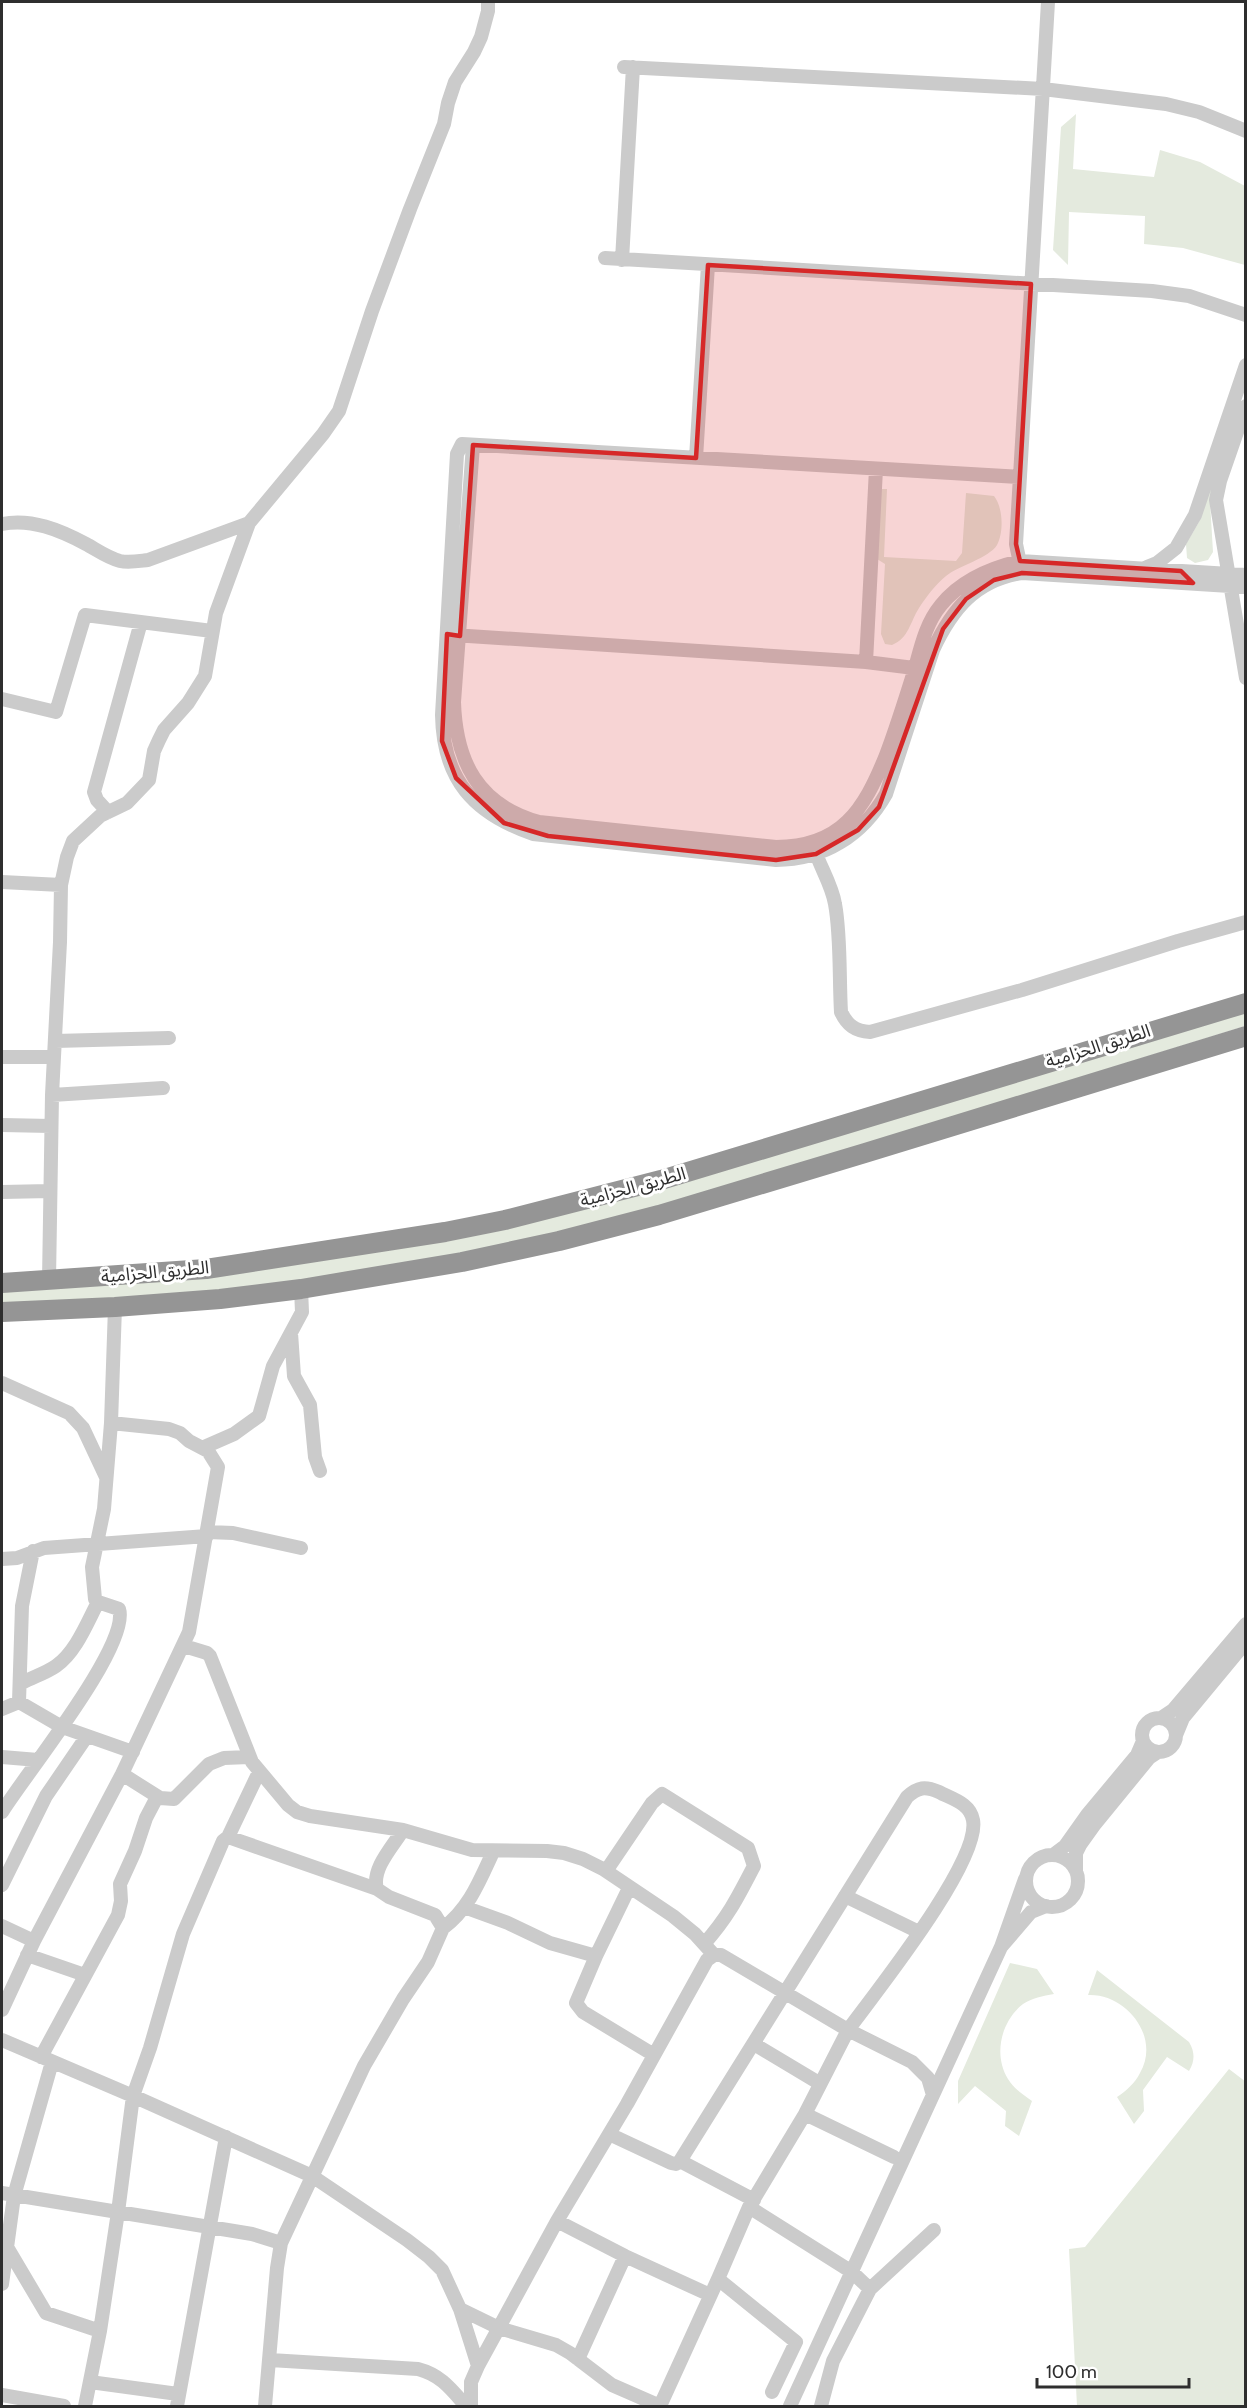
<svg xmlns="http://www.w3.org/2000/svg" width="1247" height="2408" font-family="Cabin,'Noto Sans Arabic',sans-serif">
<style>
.green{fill:#e4eade}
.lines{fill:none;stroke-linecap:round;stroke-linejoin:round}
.minor{stroke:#cbcbcb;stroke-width:14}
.highway{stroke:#959595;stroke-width:20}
.marked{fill:#d62828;fill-opacity:0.2;stroke:#d62828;stroke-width:4.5;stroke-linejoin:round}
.labels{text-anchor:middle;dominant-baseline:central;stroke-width:6;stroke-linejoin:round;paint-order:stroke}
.street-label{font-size:18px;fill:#2e2e2e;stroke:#fff}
</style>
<rect width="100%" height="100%" fill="#fff"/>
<path class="green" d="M1076 114 1073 169 1154 177 1160 150 1200 162 1245 186V265L1183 248 1144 244 1145 216 1069 212 1068 265 1053 250 1061 127Z
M1215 471 1210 501 1213 552 1208 560 1195 563 1187 558 1186 544 1199 522Z
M880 489H887L884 557 956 561 962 553 966 493 994 496C1003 507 1004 532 997 545 989 558 958 566 946 576 935 585 926 597 919 608 910 622 909 638 892 645L885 644 881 634 885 564 877 559Z
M1245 1007V1026L708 1193 498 1248 225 1293 2 1306V1288L480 1231Z
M1010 1963 1037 1969 1054 1994C1043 1996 1032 1998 1023 2004 1001 2021 993 2055 1008 2079 1014 2089 1023 2094 1032 2101L1019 2136 1005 2126 1006 2111 975 2086 958 2104V2081Z
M1097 1970 1189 2042C1195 2052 1195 2061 1189 2071L1167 2057 1143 2090 1144 2111 1134 2124 1117 2097C1126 2091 1135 2083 1140 2073 1161 2037 1126 1993 1088 1995Z
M1229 2069 1246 2082 1245 2406H1077L1069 2249 1085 2247Z"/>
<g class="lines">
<path class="minor" d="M624 67 1043 89 1166 104 1199 112 1246 131
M605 258 1152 291 1189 296 1246 315
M622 260 633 67
M1246 406 1220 481 1216 500 1246 678
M473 445 454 702C456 762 478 805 539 822L776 847C841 847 864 810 886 755 897 726 906 697 915 668 921 646 926 623 941 605 961 580 990 568 1020 561L1246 575
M696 458 708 265
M1020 477 462 444 457 454 442 715C443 779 473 813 533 834L776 860C824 860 863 835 886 794L933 650C952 609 976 580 1022 573L1246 587
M2 524C31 518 60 530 86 544 97 550 108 558 120 561 129 563 139 561 148 560L249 523
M1147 567 1157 563 1176 548 1195 515 1246 365
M1021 568 1016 544 1048 2
M453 635 866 662 922 669
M866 662 876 469
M2 699 56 712 85 615 212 631
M108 812 97 800 94 792 141 622
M814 848C820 867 832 885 835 904 841 936 839 979 841 1012 847 1025 855 1031 870 1032L1022 990 1178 941 1246 922
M2 882 61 885 67 857 73 841 100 816 127 803 149 780 154 751 159 740 164 730 188 703 205 676 216 613 249 523 323 434 339 411 372 311 410 209 444 124 448 103 455 82 474 52 481 37 488 11V2
M55 1041 169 1038
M2 1057H54
M52 1095 163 1088
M2 1125 51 1126
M2 1192 50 1191
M49 1280 52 1095 60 942 61 885
M291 1333 294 1376 310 1405 315 1457 320 1471
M2 1383 69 1413 83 1428 106 1477
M202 1448 234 1434 259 1416 273 1366 302 1312 301 1289
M208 1532 233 1533 301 1548
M2 1559 17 1558 44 1548 207 1536
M184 1646 207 1653 210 1656 252 1762 288 1805 297 1812 310 1816 403 1830 472 1850 547 1851 564 1853 583 1859 603 1869 673 1916 695 1934 714 1955
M22 1683C33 1677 46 1673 56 1666 76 1652 87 1623 98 1602
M19 1702 22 1606 33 1551
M2 1709 19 1702 62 1727 133 1752
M1142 1735a17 17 0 1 1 34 0a17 17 0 1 1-34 0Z
M1161 1718 1173 1710 1246 1624
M1176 1735 1183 1718 1246 1642
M2 1757 38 1760
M122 1774 160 1798 174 1799 209 1764 224 1758 249 1757
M2 1812C24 1776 131 1645 119 1609L98 1602 95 1599 92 1567 104 1509 111 1423 115 1307
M228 1837 259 1772
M1026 1881a26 26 0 1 1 52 0a26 26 0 1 1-52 0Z
M1053 1855 1065 1846 1087 1815 1137 1755 1143 1741
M606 1871 652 1803 662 1794 748 1848 754 1866C738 1897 728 1917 704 1944
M1076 1871V1853L1080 1845 1095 1824 1149 1758 1158 1752
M1025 1879 1001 1947 1031 1912 1046 1906
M2 1885 46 1796 87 1736
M629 1888 596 1956 576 2003 583 2012 654 2055
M845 1896 919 1932
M464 1907 508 1923 550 1943 596 1956
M2 1926 34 1941 122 1774 189 1632 218 1467 208 1451 189 1441 180 1433 169 1429 111 1423
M443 1928C469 1909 480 1880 493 1852
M27 1955 85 1975
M2 2010 34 1941
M2 2040 133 2096 312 2176 407 2240 429 2257 442 2270 460 2309 478 2366
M754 2044 819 2083
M41 2057 118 1915 121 1901 120 1884 135 1851 146 1818 157 1797
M805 2114 894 2157
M609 2134 671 2163 676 2164 680 2161 907 1797C918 1787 925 1786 939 1792 952 1799 970 1803 973 1820 981 1861 875 1993 848 2030L912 2062 928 2078 933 2095
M680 2161 754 2200
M2 2193 118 2212 100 2331 85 2406
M749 2207 852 2272 870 2289
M557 2221 627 2104 707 1960 714 1955H721L848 2030 805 2114 749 2207 718 2279
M281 2243 252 2234 118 2212 133 2096 150 2048 183 1934 223 1841 228 1837 377 1889
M7 2247 46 2313 100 2331
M2 2284 14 2196 52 2062
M460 2309 499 2328 556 2345 570 2353 612 2385 660 2406
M578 2359 625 2256
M270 2360 418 2369C441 2375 451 2389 466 2406
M90 2382 178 2394
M2 2395 64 2406
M177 2406 226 2137
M265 2406 277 2268 281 2243 364 2066 403 1999 428 1962 443 1928 435 1915 389 1897 377 1889C371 1869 393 1846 403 1830
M471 2406V2382L478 2366 557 2221 625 2256 710 2295
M660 2406 718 2279 796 2342 772 2392
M790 2406 1001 1947
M821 2406 833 2361 870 2289 934 2230"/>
<path class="highway" d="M2 1283 206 1269 445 1232 505 1220 661 1180 1246 1003
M2 1312 115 1307 220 1299 301 1289 462 1262 559 1241 659 1215 865 1153 1246 1036"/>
</g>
<path class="marked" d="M708 265 1031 284 1016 544 1020 561 1181 571 1193 583 1022 573 994 580 966 599 943 629 879 807 858 830 816 854 776 860 548 836 504 823 456 778 442 741 447 634 460 636 473 445 696 458Z"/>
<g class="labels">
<g class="street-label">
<text transform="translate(1098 1046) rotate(-17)">الطريق الحزامية</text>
<text transform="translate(633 1187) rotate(-15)">الطريق الحزامية</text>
<text transform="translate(155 1272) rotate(-5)">الطريق الحزامية</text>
</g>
</g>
<rect width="1247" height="2408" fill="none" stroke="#2e2e2e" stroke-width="6"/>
<path d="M1037 2378v9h152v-9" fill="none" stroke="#2e2e2e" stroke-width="3"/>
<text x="1046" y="2378" font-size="18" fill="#2e2e2e" stroke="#ffffff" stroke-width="4.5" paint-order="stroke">100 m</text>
</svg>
